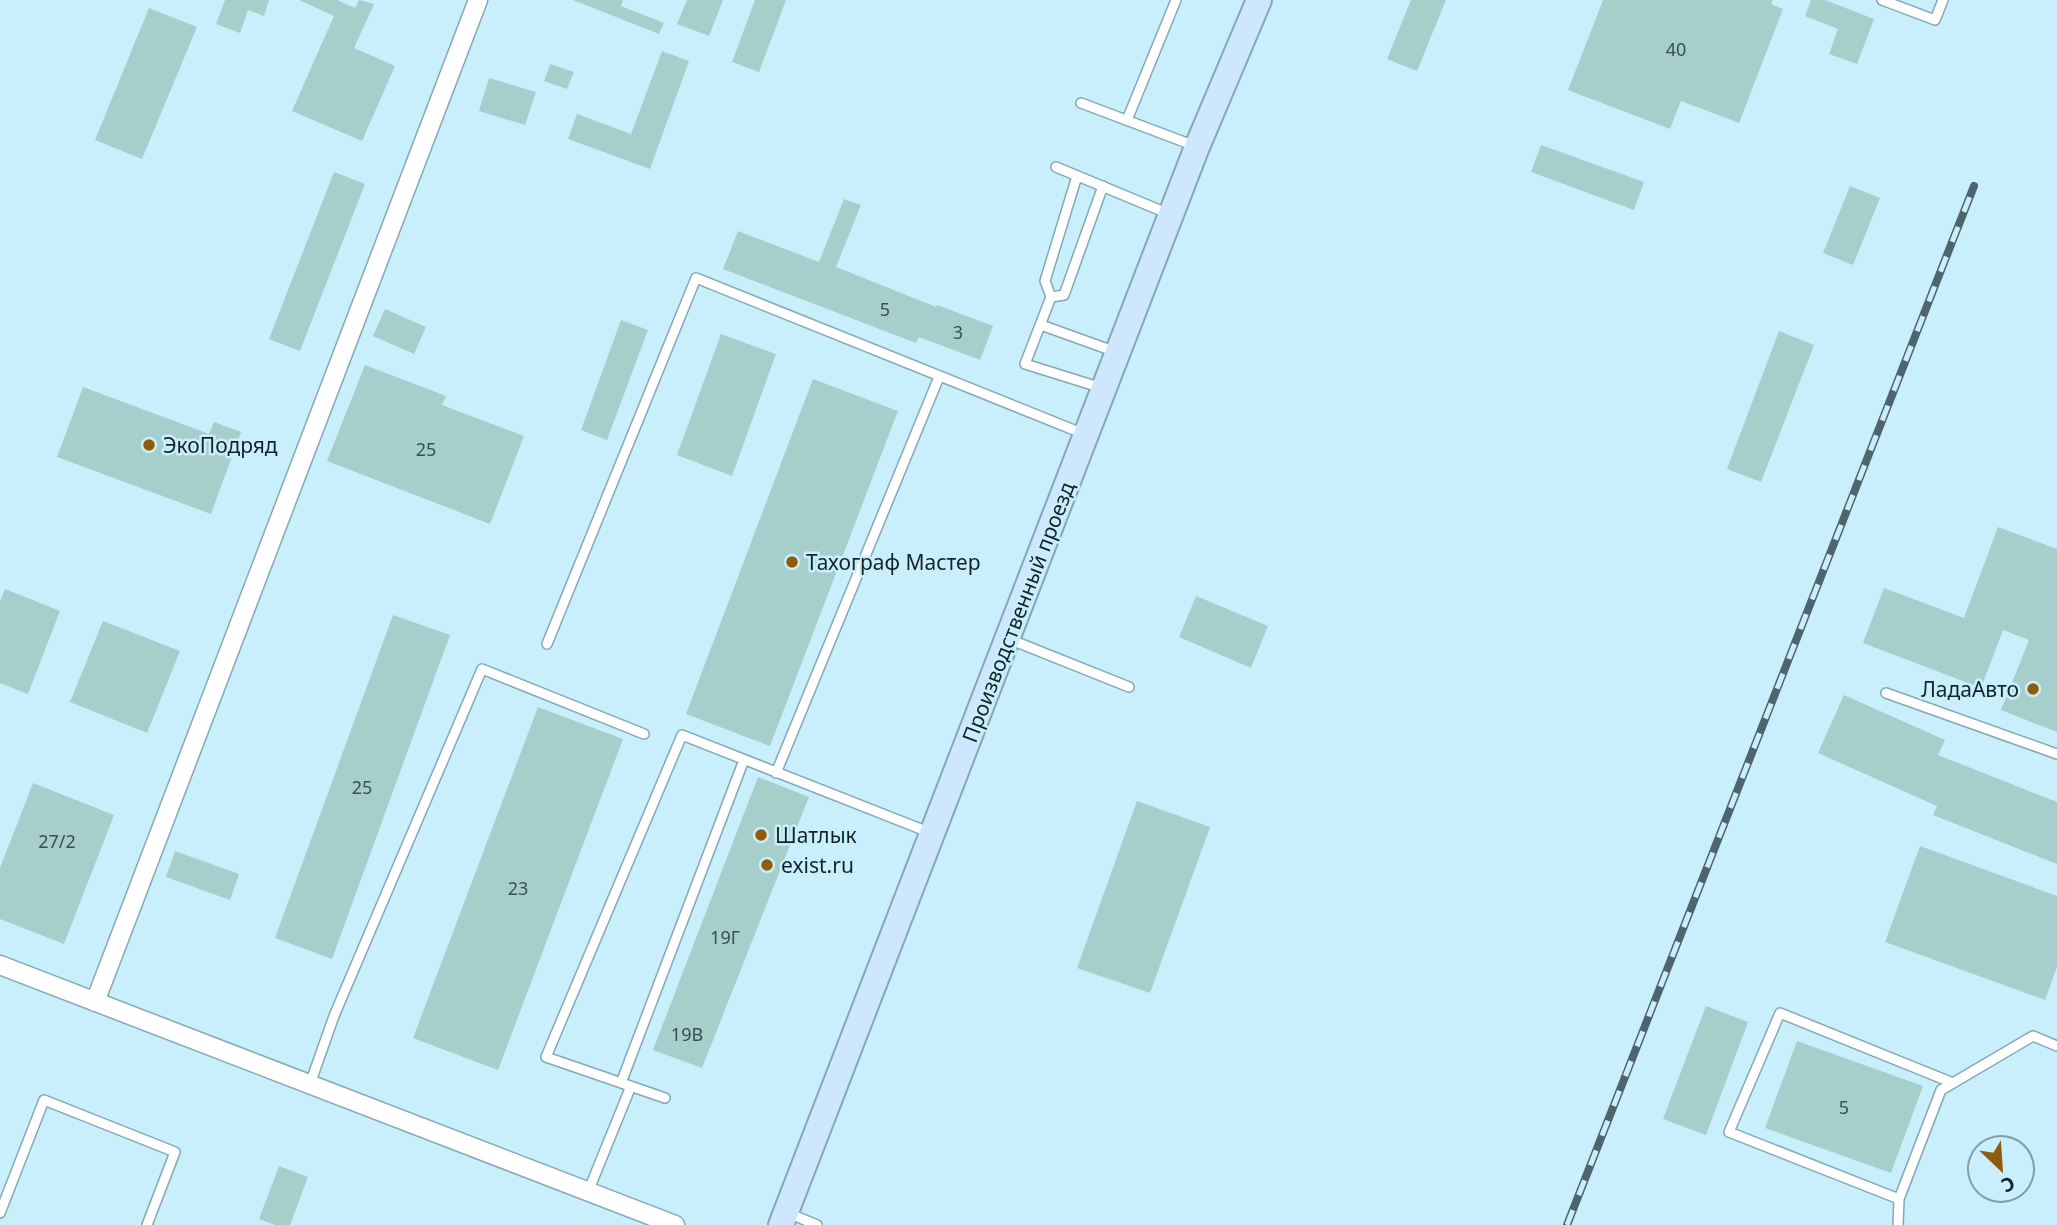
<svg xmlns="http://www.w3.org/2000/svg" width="2057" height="1225" font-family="'Noto Sans',sans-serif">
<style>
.building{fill:#a6cfcb}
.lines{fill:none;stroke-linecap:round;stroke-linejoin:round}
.lane-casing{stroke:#84a8b4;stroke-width:12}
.street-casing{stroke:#84a8b4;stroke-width:21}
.secondary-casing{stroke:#84a8b4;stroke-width:28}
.lane{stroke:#fff;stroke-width:9}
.street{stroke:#fff;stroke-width:18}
.secondary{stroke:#cfe7fe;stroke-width:24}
.rail-casing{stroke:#4f646c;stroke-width:8}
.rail{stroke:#c9effc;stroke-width:5;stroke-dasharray:16;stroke-linecap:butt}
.poi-dot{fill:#905c0c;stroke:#c9effc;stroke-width:2.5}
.labels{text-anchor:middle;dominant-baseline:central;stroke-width:5;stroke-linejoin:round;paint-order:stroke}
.number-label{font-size:18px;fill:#394e51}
.poi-label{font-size:21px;fill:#152328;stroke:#c9effc;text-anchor:start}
.street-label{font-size:21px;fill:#152328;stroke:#c9effc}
</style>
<rect width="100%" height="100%" fill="#c9effc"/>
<path class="building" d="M225 0H269L264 16 248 10 240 33 216 24Z
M299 0H337L355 8 359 0 374 4 354 48 395 66 362 141 292 111 334 16Z
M573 0H623L621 6 664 23 659 34Z
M687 0H723L709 36 677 24Z
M755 0H786L759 72 732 62Z
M1411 0H1446L1417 71 1387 59Z
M1603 0H1773L1771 4 1783 9 1739 123 1681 101 1670 129 1568 90Z
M1811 0H1825L1874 19 1857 64 1829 54 1838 29 1805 16Z
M149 8 197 27 142 159 95 140Z
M662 51 689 61 650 169 568 139 577 114 631 134Z
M550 64 574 72 567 89 544 81Z
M489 78 536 92 525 125 479 111Z
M1541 145 1644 182 1634 210 1531 172Z
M334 172 365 184 300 351 269 339Z
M1850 186 1880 198 1853 265 1823 253Z
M844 199 861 205 836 267 936 307 937 305 993 326 980 360 919 337 916 343 723 269 738 231 819 262Z
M385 309 426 327 414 354 373 336Z
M621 320 648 330 607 440 581 430Z
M1779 331 1814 345 1761 482 1727 469Z
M721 334 776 354 732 476 677 455Z
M365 365 446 396 442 405 524 436 490 524 327 461Z
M813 379 898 411 770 746 686 714Z
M83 387 209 434 214 422 241 432 211 514 57 457Z
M1998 527 2057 549V732L2001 710 2029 640 2003 630 1981 688 1863 643 1884 588 1964 618Z
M5 589 60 611 28 694 0 683V602Z
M1196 596 1268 626 1251 668 1179 637Z
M393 615 450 635 332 959 275 938Z
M103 621 180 651 147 733 70 702Z
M1844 695 1945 740 1938 755 2057 802V864L1933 815 1937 806 1818 753Z
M538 707 623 739 498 1070 413 1038Z
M758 777 809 797 702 1068 653 1050Z
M33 783 114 815 64 944 0 919V868Z
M1137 801 1210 827 1150 993 1077 968Z
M1920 846 2057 896V967L2045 1000 1885 942Z
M175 851 239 874 230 900 166 877Z
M1706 1006 1748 1022 1706 1135 1663 1119Z
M1797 1041 1923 1086 1891 1173 1765 1128Z
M279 1166 308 1177 290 1225H275L259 1219Z"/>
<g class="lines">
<defs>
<path id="lane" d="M1882 0 1935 20 1943 0
M1081 103 1195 146
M1127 120 1176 0
M1056 167 1169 214
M1077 176 1045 281 1051 297 1025 364 1102 388
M1051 297 1064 295 1103 186
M1041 325 1116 352
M1009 639 1129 687
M547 644 696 278 1084 434
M1886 693 2057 754
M776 773 939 377
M621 1083 742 765
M1953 1083 1780 1013 1729 1132 1899 1199 1941 1090 1953 1083 2033 1036 2057 1046
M310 1084 334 1016 482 669 644 734
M665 1098 546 1057 682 735 931 833
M588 1192 631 1086
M0 1213 44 1100 175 1152 147 1225
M788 1213 817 1225
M1898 1225 1899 1199"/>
<path id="street" d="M0 965 675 1225
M95 1002 478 0"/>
<path id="secondary" d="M781 1225 1197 147 1259 0"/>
</defs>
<use href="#lane" class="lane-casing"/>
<use href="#street" class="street-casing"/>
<use href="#secondary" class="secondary-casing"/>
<use href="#lane" class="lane"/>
<use href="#street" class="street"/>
<use href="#secondary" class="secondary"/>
<defs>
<path id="rail" d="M1567 1225 1974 186"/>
</defs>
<use href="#rail" class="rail-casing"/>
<use href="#rail" class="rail"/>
</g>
<g class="poi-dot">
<circle cx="149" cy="445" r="7"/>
<circle cx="792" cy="562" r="7"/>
<circle cx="2033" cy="689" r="7"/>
<circle cx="761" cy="835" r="7"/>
<circle cx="767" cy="865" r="7"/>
</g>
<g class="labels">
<g class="number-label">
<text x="1676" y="49">40</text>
<text x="885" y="309">5</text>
<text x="958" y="332">3</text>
<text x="426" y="449">25</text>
<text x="362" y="787">25</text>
<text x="57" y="841">27/2</text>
<text x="518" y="888">23</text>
<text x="725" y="937">19Г</text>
<text x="687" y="1034">19В</text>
<text x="1844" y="1107">5</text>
</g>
<g class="poi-label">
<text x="163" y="445">ЭкоПодряд</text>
<text x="806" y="562">Тахограф Мастер</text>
<text x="2019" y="689" text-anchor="end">ЛадаАвто</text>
<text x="775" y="835">Шатлык</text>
<text x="781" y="865">exist.ru</text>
</g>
<g class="street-label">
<text transform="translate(1018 612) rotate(-69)">Производственный проезд</text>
</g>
</g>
<g transform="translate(2001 1169) rotate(155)"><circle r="33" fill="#c9effc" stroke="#819da7" stroke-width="2"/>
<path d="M0-5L12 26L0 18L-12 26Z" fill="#905c0c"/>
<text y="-10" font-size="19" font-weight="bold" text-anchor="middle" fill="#152328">С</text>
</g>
</svg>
